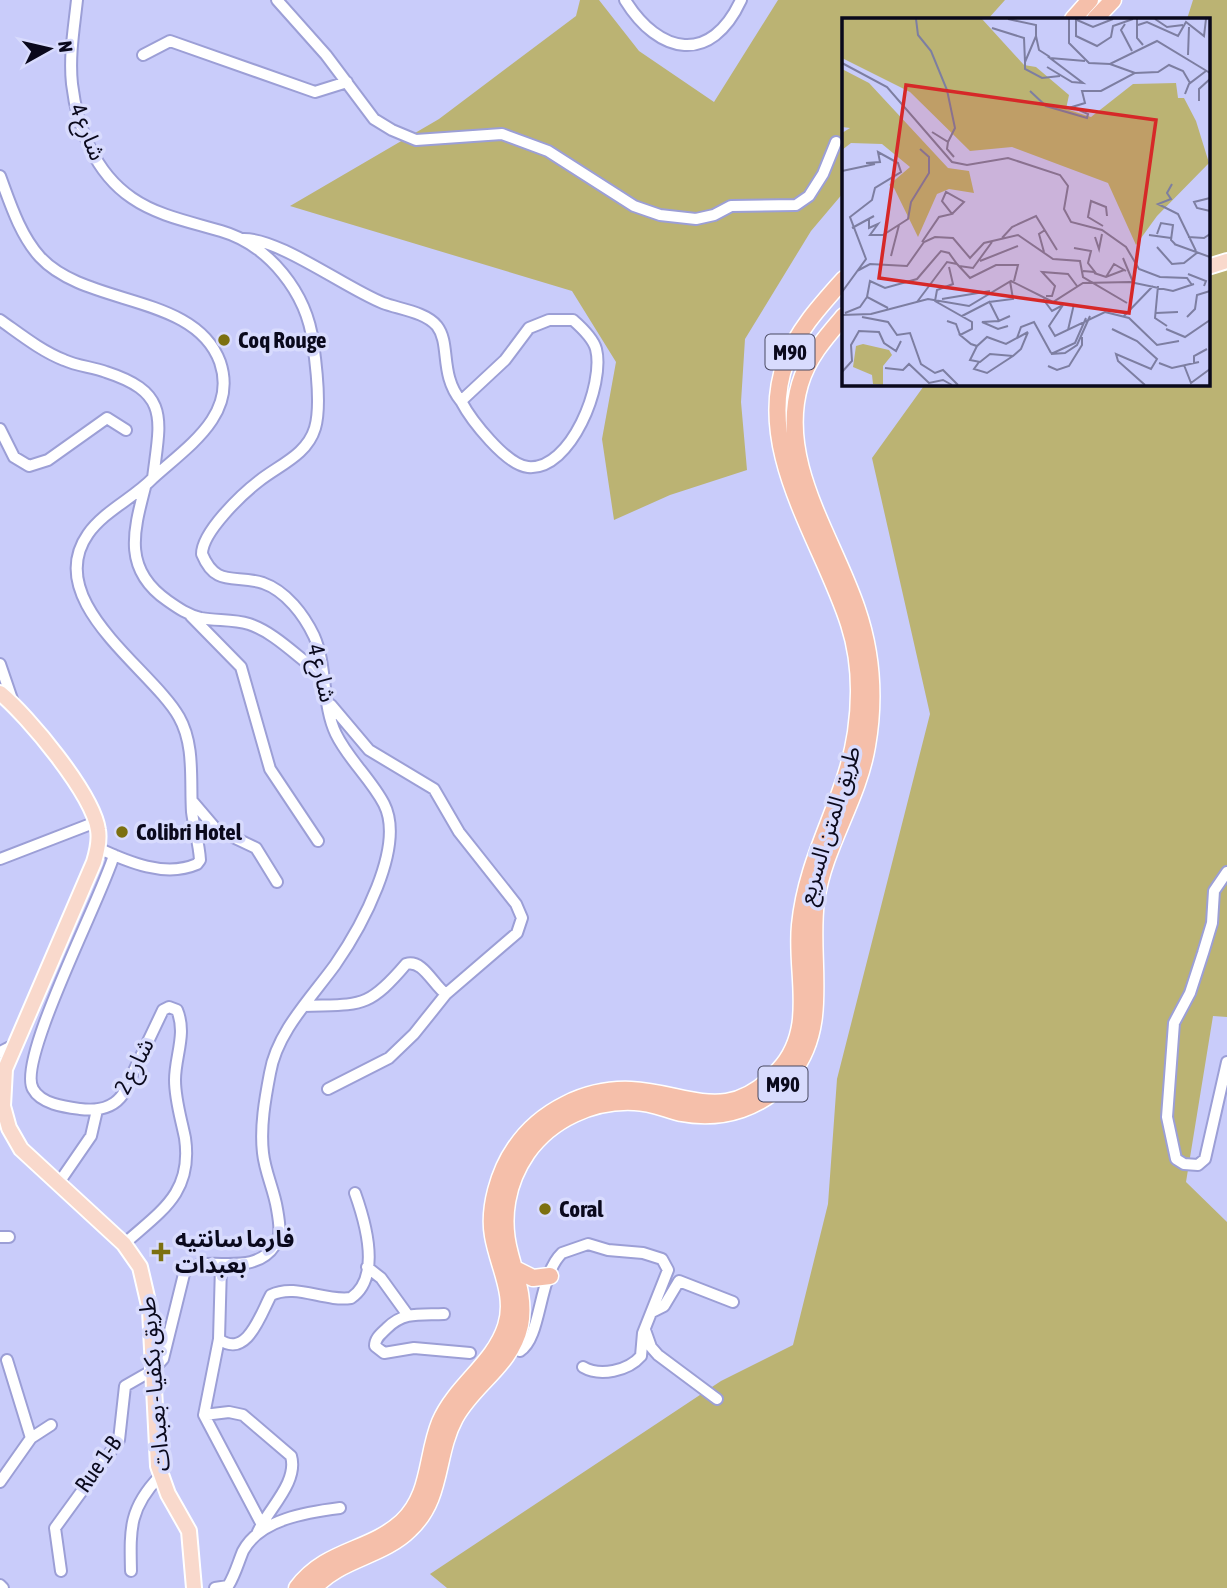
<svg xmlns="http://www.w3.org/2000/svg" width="1227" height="1588" font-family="'Asap Condensed','Noto Sans Arabic',sans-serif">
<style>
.green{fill:#bbb373}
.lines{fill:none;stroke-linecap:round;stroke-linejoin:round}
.minor-casing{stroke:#9c9fd6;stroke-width:14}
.major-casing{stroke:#fff;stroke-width:18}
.highway-casing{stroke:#fff;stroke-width:19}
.minor{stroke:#fff;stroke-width:10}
.major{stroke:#f9d9cc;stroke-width:14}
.highway{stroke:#f5bfaa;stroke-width:16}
.poi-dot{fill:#7c7010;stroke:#d8dbfd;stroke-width:2.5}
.labels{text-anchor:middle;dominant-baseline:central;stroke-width:7;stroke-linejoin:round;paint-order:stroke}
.shield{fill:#d8dbfd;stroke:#484860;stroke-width:2}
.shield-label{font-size:21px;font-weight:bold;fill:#0a091c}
.street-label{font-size:23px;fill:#0a091c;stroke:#d8dbfd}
.poi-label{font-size:23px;font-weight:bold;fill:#0a091c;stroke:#d8dbfd;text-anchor:start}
.inset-road{fill:none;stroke:#7d7ea1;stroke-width:2}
.view{fill:#d62828;fill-opacity:0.15;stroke:#d62828;stroke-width:3.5}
.inset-edge{fill:none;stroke:#0a091c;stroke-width:3.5}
</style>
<rect width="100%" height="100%" fill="#c9ccfa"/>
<path class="green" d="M580 0H599L639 51 714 102 778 0H1005L988 19H844V192L811 231 745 339 741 402 747 470 670 495 614 520 602 439 616 362 572 291 290 206 439 119 576 16Z
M1193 0H1227V1017L1213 1016 1186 1182 1227 1222V1588H447L430 1574 721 1381 793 1345 828 1204 837 1079 930 714 872 458 926 383H1208V19H1187Z"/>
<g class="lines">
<defs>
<path id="minor" d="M277 0 326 55 374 119 392 130 416 140 502 134 548 151 634 206 660 215 696 219 714 215 731 206 796 205 809 196 823 174 836 142
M625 0C659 55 711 65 741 0
M143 55 170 41 315 92 347 82
M0 176C10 203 20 235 40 257 86 307 195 293 220 362 238 415 187 447 153 478
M242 239C278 237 345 288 383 303 399 309 426 312 437 326 451 344 439 374 461 401L505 360 529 328 549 320H573C581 327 593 338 596 349 605 384 571 471 528 467 506 465 471 420 461 401
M0 320C20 334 41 351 64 360 77 366 92 367 106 372 171 393 160 420 153 478 134 498 104 511 88 534 41 601 152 669 179 717 195 745 190 781 192 812 194 828 199 843 200 860L197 864C165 878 128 862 98 848
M0 429 14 457 29 466 48 460 107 418 126 430
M145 487C133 533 123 570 168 601 178 608 188 615 201 618 216 621 233 619 249 624 276 633 299 659 323 675
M191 616 241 667 270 769 318 841
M0 664 14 705
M193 802 216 829 256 848 277 882
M114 855C103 895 16 1061 33 1089 41 1104 65 1107 80 1109 97 1111 113 1109 123 1094L163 1010 169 1007 177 1010C187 1034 175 1056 175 1080 175 1100 181 1118 185 1138 193 1193 161 1211 124 1244
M0 859 96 822
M1227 872 1214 891 1212 923 1203 953 1190 993 1174 1023 1167 1117 1176 1159 1184 1164 1198 1165 1205 1159 1227 1062
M304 1006C360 1004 367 1010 406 964 423 959 433 985 446 994
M0 1052 14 1045
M328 1089 389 1058 414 1034 446 994 517 933 522 918 516 904 459 832 434 789 369 750 331 705
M58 1184 91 1136 97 1110
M0 1237H9
M221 1266 219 1339C247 1360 261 1313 271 1295 296 1283 324 1302 351 1298 382 1277 365 1221 355 1193
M367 1267 381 1278 407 1314
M652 1312 664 1306 679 1281 733 1302
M444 1314C421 1315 404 1311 387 1328 381 1334 375 1338 375 1346L384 1353 414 1348 470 1353
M645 1330 651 1347 658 1355 717 1399
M219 1339 204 1415 261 1523
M520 1351C542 1337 538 1276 562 1253L588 1244 608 1250 643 1253 662 1259 668 1270 643 1333 641 1356C628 1371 600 1377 583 1367
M7 1360 31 1438
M204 1415 229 1412 243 1415 291 1456C299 1483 266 1511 257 1534
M0 1482 31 1438 51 1425
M61 1571 55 1528 119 1440 125 1386 153 1370 163 1359 184 1274C200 1250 252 1281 275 1245 282 1235 279 1221 277 1209 274 1190 265 1172 263 1153 260 1127 265 1099 270 1073 277 1032 311 998 335 965 360 929 406 847 384 804 371 779 348 759 336 734 322 705 327 665 314 636 304 615 286 591 263 583 235 574 216 588 202 554 202 532 242 494 259 481 279 465 307 455 315 428 321 408 316 364 313 343 307 293 269 245 221 231 191 222 158 216 132 198 95 173 77 127 72 84 69 56 74 28 77 0
M131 1571C130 1529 129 1508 160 1476
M0 1585 3 1588
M215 1588 228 1586C235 1575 238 1563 243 1551 260 1519 308 1512 340 1508"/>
<path id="major" d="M1208 267 1227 261
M0 693C28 716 93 794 98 830 100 841 97 852 94 862L5 1069 3 1106 9 1128 21 1149 124 1244 140 1267 150 1310 158 1466 168 1494 189 1531 194 1588"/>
<path id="highway" d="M1073 19 1090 0
M1095 19 1113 0
M515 1269 533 1278 550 1276
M297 1588C326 1549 369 1552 402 1522 431 1495 426 1456 440 1422 456 1385 494 1364 506 1326 516 1295 498 1266 493 1236 488 1208 499 1171 515 1148 540 1111 586 1088 631 1090 690 1093 727 1127 779 1070 817 1029 795 974 800 925 807 853 846 801 856 732 861 697 860 658 849 624 823 542 753 449 786 361 798 329 822 304 844 279
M314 1588C340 1558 382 1557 410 1529 443 1498 435 1455 455 1418 474 1383 511 1366 520 1325 525 1300 516 1277 510 1254 500 1218 507 1182 527 1153 551 1119 593 1100 634 1102 650 1102 665 1109 681 1113 723 1121 764 1108 791 1074 831 1024 808 960 816 901 824 846 858 800 867 746 875 700 872 653 857 609 833 537 777 462 800 384 808 357 826 337 844 316"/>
</defs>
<use href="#minor" class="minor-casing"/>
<use href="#major" class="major-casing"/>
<use href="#highway" class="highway-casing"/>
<use href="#minor" class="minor"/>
<use href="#major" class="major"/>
<use href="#highway" class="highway"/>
</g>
<g class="poi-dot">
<circle cx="224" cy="340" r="7"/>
<circle cx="122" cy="832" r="7"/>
<circle cx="545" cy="1209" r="7"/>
<path d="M157.5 1241.5h7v7h7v7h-7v7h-7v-7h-7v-7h7z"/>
</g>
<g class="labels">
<g class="shield">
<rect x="765.5" y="334.5" width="49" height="35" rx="5"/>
<rect x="758.5" y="1066.5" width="49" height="35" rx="5"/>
</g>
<g class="shield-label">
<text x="790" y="352">M90</text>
<text x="783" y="1084">M90</text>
</g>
<g class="street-label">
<text transform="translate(88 132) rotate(68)">شارع 4</text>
<text transform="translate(322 673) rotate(77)">شارع 4</text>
<text transform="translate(829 825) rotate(-73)">طريق المتن السريع</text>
<text transform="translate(134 1066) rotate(-63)">شارع 2</text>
<text transform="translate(154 1384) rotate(-95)">طريق بكفيا - بعبدات</text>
<text transform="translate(98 1464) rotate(-55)">Rue 1-B</text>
</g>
<g class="poi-label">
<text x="238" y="340">Coq Rouge</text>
<text x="136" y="832">Colibri Hotel</text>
<text x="559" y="1209">Coral</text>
<text x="175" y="1239">فارما سانتيه<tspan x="175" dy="26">بعبدات</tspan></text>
</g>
</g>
<g transform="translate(842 18)">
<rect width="368" height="368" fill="#c9ccfa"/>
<path d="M0 1H140L182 47 194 49 227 77 224 91 249 99 291 66 334 65 336 80H342L354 103 367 145 315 198 294 227 266 165 170 129 128 133 68 74 0 40ZM0 51 27 65 106 150 127 153 132 175 107 171 95 176 76 219 52 170 47 167 68 149 40 126 9 125 0 132V115L8 110 0 109ZM21 326 47 332 50 337 41 348V367L31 366 30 357 11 349 14 328Z" fill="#bbb373"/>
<path class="inset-road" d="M74 1 76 17 89 33 105 72 113 110 106 124M166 1 194 7V18M227 1V25L247 45 268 46 315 23 368 55M234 1V18L255 28 269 19 271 8 291 1M295 1V20L301 27M313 1 325 9 341 7M235 2 251 9 271 1M283 6 279 12 290 33M296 7 305 4 336 18 344 4 362 18 364 1M150 10 182 20 183 44 194 18 197 32 208 39M346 37 347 9M183 44V51L200 60 218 58M0 45 45 69 110 144 125 147 166 140 218 157 226 168 222 191 229 204 260 212 284 229 297 251 318 259 345 260 350 267M205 49 230 64 241 65 208 40 243 43M293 55 316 54 327 47 341 53 348 65M188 73 204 88 245 100 246 96 230 89 243 85 240 73H259L293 55 268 46M343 76 347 66 364 53M357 83V71L368 61M90 114 106 124 105 131 112 139M0 153 33 146M330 166 325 175 329 181 316 186 336 196 354 233M368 180 352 184 355 190 368 193M27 201V210L36 206 28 217H41L66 201 69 184 87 155V139L78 131M261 208 246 199 249 183 264 189 265 198M10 210 32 198M315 216 319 205 331 207 329 222 333 226M307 217 329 220M253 219 257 231 260 216M346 219 362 220 368 216M160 220 170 209 194 198 215 232M80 224 97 199 110 196 100 183 104 174 122 184 110 196M332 226 368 239M315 229 330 246 342 245 356 234M232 230 249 233 246 245 253 254 241 253M202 234 197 216 203 212M49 238 57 207M281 240 291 264M138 243 176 228M117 248 131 250 150 224M107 249 111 266 95 272 93 283 130 304V311L118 317 129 326 135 328 145 319 164 326 186 314M15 253 28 246 65 248 82 224 93 219 111 220 128 240 142 225 176 217 211 241 238 243 241 259 285 285M252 255 264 259 282 252M346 256 364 263 362 268M264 259 272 246 284 253M316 268 313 300 325 308M0 274 24 241 8 199 30 182 33 170 59 154 56 145 36 134 38 144 24 145M204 278H210L213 268 200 254 226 256 235 268M100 281 148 273M201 281 210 293 221 287 207 308 213 318 263 294 287 300 315 327 337 323M147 283 157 303 168 298M75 284 105 244 115 246 128 260 154 247H176L172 263M46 290 25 279 28 263 43 270 75 261 99 233 107 235 115 246M3 295 18 289 25 279M314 295 336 294M0 297 29 296 86 281 127 288 169 263 211 284 241 265 288 264 331 273 352 266M120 298 147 284 171 281 168 263M282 298 311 268M20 299 46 304 55 317 68 315 79 346 93 355 101 352 116 367M345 299 353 291 355 277 368 273M244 300 233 325 209 336 223 335 235 327 248 298M105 303 114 306 118 317M157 303 140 304 156 311 166 308M270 311 295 323 315 341 309 351 274 336 276 343 303 367M324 311 343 319 368 302M226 312 232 286M175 320 179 309 192 304 209 335M135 328 128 342 138 344 148 336 171 338 179 331 186 314M137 344 132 351 145 355 171 338M317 345 330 350 357 344M352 345V338L365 331M342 347 349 365 368 351M206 348 215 352 227 348 240 327V319M43 350 61 352 67 346 87 365 101 362 110 367M0 354 10 343 9 327 17 313 37 314 42 325 54 333 59 323"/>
<path class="view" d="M64 67 314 102 287 295 37 260Z"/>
<rect width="368" height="368" class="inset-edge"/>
</g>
<g transform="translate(49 49) rotate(82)" stroke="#d8dbfd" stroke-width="5" paint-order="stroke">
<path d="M0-5L12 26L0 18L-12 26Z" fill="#0a091c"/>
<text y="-10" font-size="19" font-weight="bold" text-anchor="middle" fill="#0a091c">N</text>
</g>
</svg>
